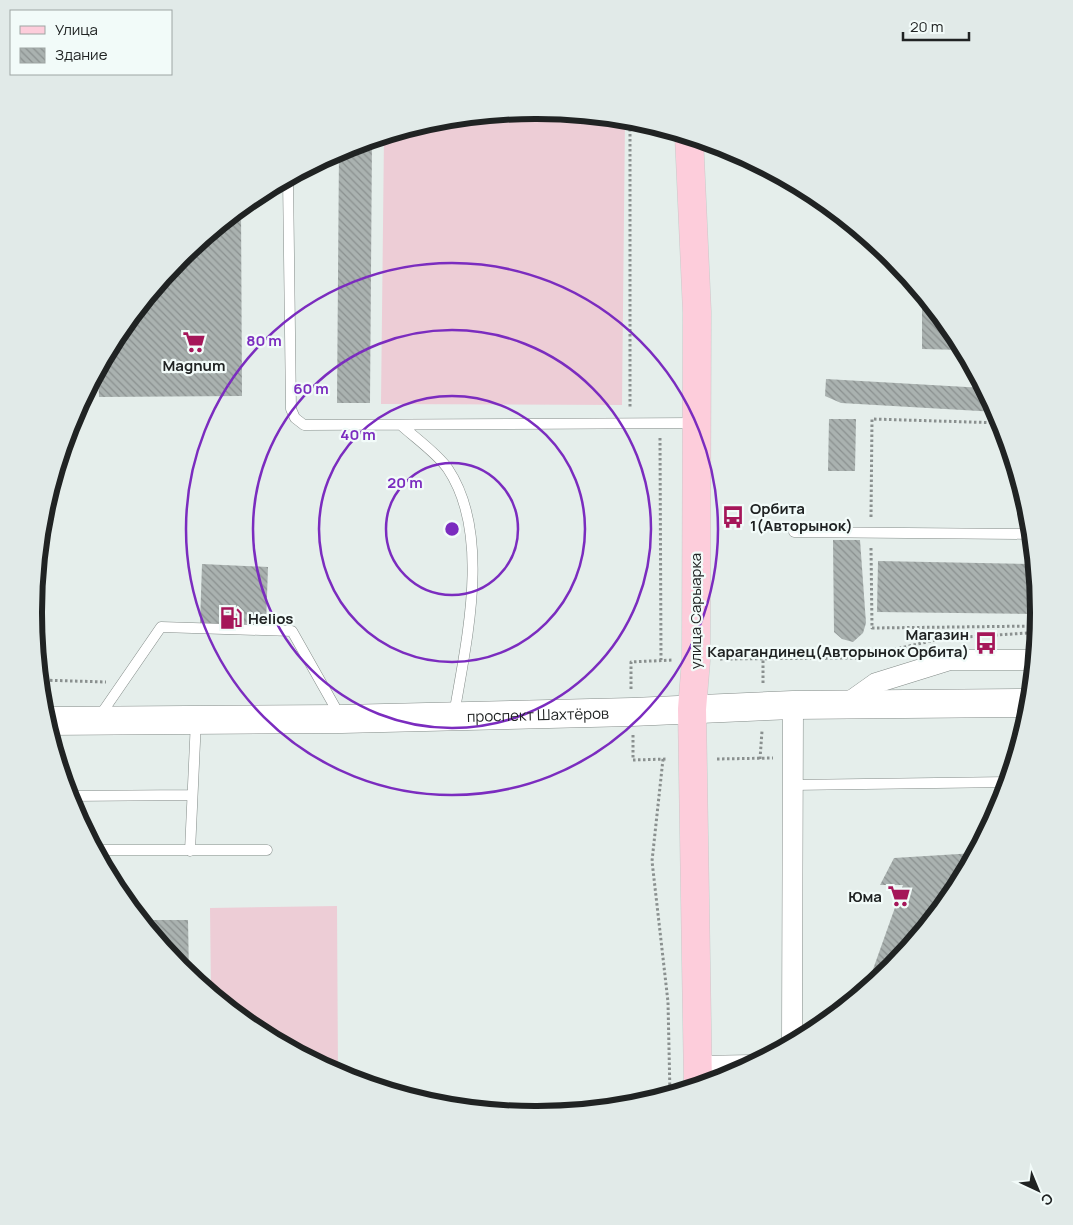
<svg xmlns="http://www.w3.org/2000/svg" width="1073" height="1225" font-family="Manrope,sans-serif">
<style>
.grass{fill:#edcdd6}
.building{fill:url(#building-back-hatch)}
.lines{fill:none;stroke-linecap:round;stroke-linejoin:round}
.lane-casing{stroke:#838b88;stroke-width:11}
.street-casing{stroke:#838b88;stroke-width:21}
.secondary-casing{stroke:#838b88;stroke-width:29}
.primary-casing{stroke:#c9caca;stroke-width:29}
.path{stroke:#8a908f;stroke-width:3;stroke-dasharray:2.5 2.5;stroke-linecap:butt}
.lane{stroke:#fff;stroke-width:10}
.street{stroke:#fff;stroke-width:20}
.secondary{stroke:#fff;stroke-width:28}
.primary{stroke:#fdcddb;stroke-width:28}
.ring{fill:none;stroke:#7b2cbf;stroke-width:2.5}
.labels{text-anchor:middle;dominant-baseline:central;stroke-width:4.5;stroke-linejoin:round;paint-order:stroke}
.poi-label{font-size:15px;font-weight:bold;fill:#202323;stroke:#f2fbf9;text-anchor:start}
.street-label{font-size:15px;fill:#202323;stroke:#f2fbf9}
.rim{fill:none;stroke:#202323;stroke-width:6}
.centre{fill:#7b2cbf;stroke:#f2fbf9;stroke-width:2.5}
.ring-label{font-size:15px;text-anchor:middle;font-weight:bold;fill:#7b2cbf;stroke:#f2fbf9;stroke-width:4.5;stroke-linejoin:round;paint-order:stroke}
</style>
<defs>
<pattern id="building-back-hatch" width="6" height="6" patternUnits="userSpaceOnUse" patternTransform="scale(1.25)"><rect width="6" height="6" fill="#aab2b0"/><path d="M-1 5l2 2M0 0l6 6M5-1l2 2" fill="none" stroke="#8a908f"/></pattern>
</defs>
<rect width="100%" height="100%" fill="#e5eeeb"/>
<path class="grass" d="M537 110 625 119 622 405 381 404 384 136 439 119Z
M337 906 338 1074 257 1030 211 993 210 908Z"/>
<path class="building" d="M372 140 370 403H337L339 151Z
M241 208 242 396 99 397 98 371 119 333 181 257Z
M922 294 955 333 963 350 922 349Z
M826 379 984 388 997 412 841 403 825 396Z
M829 419H856L855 471H828Z
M833 540H860L866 623 863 633 853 642 842 639 834 632Z
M878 561 1034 564 1039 614 877 612Z
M202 564 268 567 266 626 200 624Z
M975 853 954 892 892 968 866 989 903 885H880L894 858Z
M142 920H188L189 974 181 968Z"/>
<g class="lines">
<defs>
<path id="lane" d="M288 178 291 409 295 418 304 425 695 423
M401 425C414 437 438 454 448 469 492 535 466 642 454 715
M794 532 1032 534
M99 717 161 627 292 631 340 716
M792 785 1008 782
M69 796 191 795
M96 850H267
M190 851 196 720"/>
<path id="street" d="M845 705 876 683 950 660H1035
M792 1043 793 705
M698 1066 752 1065"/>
<g id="secondary">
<path id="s1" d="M47 721 342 719 632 712 793 705 1030 703"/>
</g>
<path id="primary" d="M689 136 697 312 696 660 692 709 698 1086"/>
</defs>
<use href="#lane" class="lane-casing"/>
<use href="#street" class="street-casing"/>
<use href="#secondary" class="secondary-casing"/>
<use href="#primary" class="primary-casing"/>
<path class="path" d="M630 119V408
M660 438 661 660
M871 517 872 419 1002 423
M871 548 872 628 1038 626
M965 637 1028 633 1037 635
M720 659 857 658 944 638
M40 680 106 682
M763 683V658
M631 689V662L672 660
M633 735V760L668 759
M663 759 652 861 668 1002 670 1095
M717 759 773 758
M760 759 762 731"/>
<use href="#lane" class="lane"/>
<use href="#street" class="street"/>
<use href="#secondary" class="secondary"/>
<use href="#primary" class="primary"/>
</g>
<g class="ring">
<circle cx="452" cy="529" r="66"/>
<circle cx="452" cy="529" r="133"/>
<circle cx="452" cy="529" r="199"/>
<circle cx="452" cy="529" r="266"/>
</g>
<defs>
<symbol id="supermarket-bare" viewBox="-9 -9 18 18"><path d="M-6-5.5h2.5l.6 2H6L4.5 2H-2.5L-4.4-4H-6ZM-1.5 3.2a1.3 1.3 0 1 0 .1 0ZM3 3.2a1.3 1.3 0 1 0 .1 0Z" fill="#a51659" stroke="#f2fbf9" stroke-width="2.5" paint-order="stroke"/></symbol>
<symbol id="bus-bare" viewBox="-9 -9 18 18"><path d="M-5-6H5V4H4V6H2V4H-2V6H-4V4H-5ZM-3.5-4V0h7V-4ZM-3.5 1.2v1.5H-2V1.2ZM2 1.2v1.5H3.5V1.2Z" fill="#a51659" stroke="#f2fbf9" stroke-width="2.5" paint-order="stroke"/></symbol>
<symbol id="fuel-bare" viewBox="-9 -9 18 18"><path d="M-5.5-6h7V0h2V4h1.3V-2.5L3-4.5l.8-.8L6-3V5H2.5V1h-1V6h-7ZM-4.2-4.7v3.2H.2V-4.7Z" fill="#a51659" stroke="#f2fbf9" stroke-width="2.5" paint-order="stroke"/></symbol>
</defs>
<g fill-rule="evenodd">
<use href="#supermarket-bare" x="178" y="326" width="32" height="32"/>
<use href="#bus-bare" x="717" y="501" width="32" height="32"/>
<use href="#fuel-bare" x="215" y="602" width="32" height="32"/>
<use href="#bus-bare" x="970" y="627" width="32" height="32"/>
<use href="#supermarket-bare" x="883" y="880" width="32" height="32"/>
</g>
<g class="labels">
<g class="poi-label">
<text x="194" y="365" text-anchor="middle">Magnum</text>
<text x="750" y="508">Орбита<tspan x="750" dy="17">1(Авторынок)</tspan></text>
<text x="248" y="618">Helios</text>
<text x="969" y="634" text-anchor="end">Магазин<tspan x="969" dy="17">Карагандинец(Авторынок Орбита)</tspan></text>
<text x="882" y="896" text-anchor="end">Юма</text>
</g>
<g class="street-label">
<text transform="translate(695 611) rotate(-90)">улица Сарыарка</text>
<text stroke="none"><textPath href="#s1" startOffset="491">проспект Шахтёров</textPath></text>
</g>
</g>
<path d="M0 0H1073V1225H0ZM535 119H537A493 493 0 0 1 1030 612V613A493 493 0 0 1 537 1106H535A493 493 0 0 1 42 613V612A493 493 0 0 1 535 119Z" fill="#e1eae8" fill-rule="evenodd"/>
<path class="rim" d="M535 119H537A493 493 0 0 1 1030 612V613A493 493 0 0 1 537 1106H535A493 493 0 0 1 42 613V612A493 493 0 0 1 535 119Z"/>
<circle cx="452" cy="529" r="8" class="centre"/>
<g class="ring-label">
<text x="264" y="346">80 m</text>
<text x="311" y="394">60 m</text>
<text x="358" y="440">40 m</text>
<text x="405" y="488">20 m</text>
</g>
<rect x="10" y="10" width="162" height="65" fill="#f2fbf9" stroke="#9ea5a3"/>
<rect x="20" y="26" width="25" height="8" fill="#fdcddb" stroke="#9ea5a3"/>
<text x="55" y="35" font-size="15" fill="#202323">Улица</text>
<rect x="20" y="48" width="25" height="15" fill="url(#building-back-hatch)" stroke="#9ea5a3"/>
<text x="55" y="60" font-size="15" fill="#202323">Здание</text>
<g transform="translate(1038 1190) rotate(136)" stroke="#f2fbf9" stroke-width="4" paint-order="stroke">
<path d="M0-4L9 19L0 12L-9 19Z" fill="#202323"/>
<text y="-8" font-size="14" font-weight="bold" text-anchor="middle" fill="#202323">С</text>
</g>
<path d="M903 32v8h66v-8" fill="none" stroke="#202323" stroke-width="2.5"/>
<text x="910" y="32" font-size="15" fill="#202323" stroke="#f2fbf9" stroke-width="4" paint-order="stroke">20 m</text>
</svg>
